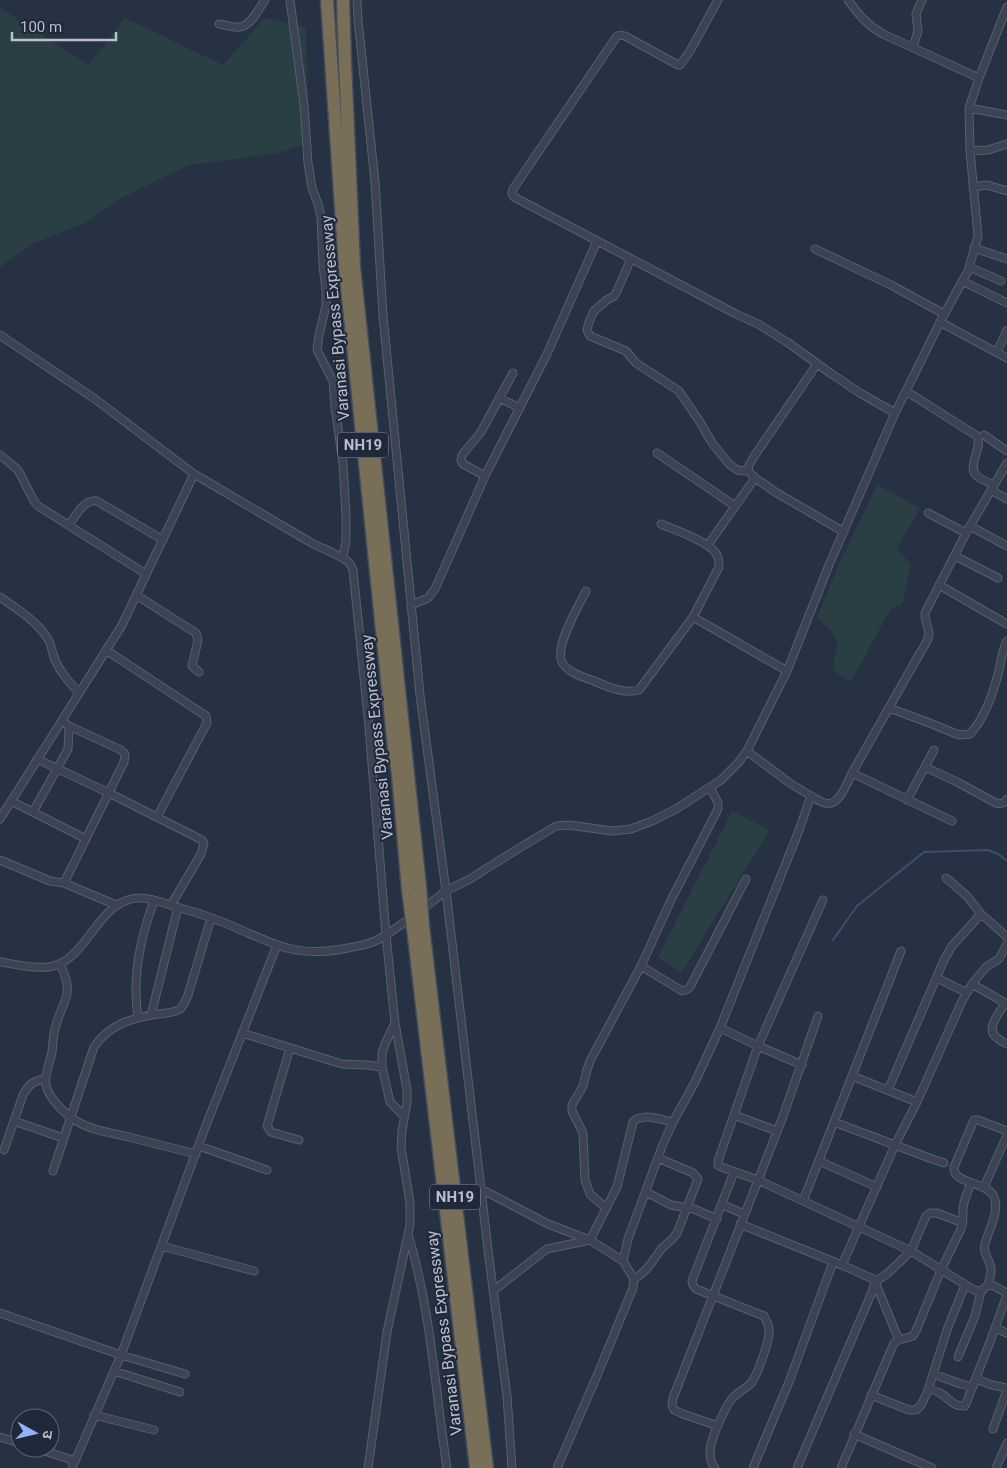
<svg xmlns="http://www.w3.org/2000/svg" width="1007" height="1468" font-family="Roboto,'Noto Sans Devanagari',sans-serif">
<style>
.green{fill:#2a3f44}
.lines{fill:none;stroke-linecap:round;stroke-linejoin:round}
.stream{stroke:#3e4d6c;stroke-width:2}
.street-casing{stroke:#575f6e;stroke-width:9}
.highway-casing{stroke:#434c5b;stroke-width:15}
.street{stroke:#3c4453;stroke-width:7}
.highway{stroke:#796f59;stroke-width:12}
.highway-bridge-casing{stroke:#434c5b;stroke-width:15;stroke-linecap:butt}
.highway-bridge{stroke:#796f59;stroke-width:12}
.labels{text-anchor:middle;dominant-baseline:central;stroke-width:4;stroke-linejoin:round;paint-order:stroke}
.shield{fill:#202939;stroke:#8b92a1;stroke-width:1}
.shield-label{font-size:15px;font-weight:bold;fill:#b9bfcd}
.street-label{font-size:16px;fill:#b9bfcd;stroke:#202939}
</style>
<rect width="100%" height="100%" fill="#273144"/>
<path class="green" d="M0 8 89 65 125 18 223 65 265 18 306 27 309 144 273 154 189 165 117 200 85 223 32 244 0 267Z
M877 485 920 508 897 547 911 565 902 604 891 608 851 682C827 668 833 668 838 643L831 630 817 618 839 564Z
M732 811 770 830 681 973 658 957Z"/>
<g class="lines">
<path class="stream" d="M833 940 857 906 924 852 988 850 998 854 1007 861"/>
<defs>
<path id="street" d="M290 0 304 105 308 163 312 188 318 204 321 217 323 265 326 291V306L319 335 317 350 333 381 335 407 343 463 346 515V541L343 557
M357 0 358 20 375 182 383 316 420 695 446 891 489 1258 507 1396 512 1468
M718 0 690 51 680 65H678L625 36 621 35 617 36 513 189 512 194 514 197 736 314 758 324 787 342 833 375 860 393 895 413
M848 0C859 15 867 25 883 34L979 78
M219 24C225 25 233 28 240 27 251 26 259 8 265 0
M913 47 918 31 916 14 922 0
M969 108 1007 115
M970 151 988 150 1007 144
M973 187 987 185 1007 191
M974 248 1007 259
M815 249 891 285 944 314
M631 259 617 291 614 296 607 300 594 311 589 322 587 330 590 336 626 351 636 363 679 391 700 422 712 443 729 464 737 470 748 471
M969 267 1001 281
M962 281 1007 303
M940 322 1007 358
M0 335 95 399 194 474
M997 352 1007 330
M817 364 755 455 749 465 748 471 755 478 777 493 844 532
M906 391 977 436C983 447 967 466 976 475 980 480 989 482 994 485
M499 398 520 408
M984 435 1007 451
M657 453 735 506
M0 455 18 470 34 501 38 506 146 574
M485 476 463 464 461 460 462 455 481 432 513 373
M991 490 1007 499
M928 513 966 533
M69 525C76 515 84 499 97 501L163 540
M970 526 1007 546
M708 545 755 478
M955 556 998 578
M939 585 1007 624
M586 591C579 605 554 647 562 662 568 673 583 677 594 681 608 687 624 694 639 690L693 617 719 567C719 562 719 559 717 555 711 542 675 530 661 524
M136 595 196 633 198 640 192 666 199 672
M0 597C17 609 37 621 48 639 51 644 52 651 54 657 59 671 69 682 79 693
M411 605 428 598 435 589 485 476 547 354 597 241
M693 617 787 671
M106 650 206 716 207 723 157 817
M889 708 927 722 959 735 970 734C985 718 993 693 999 671 1001 661 1002 650 1007 641
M62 721 69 726 121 750 125 754 124 762 64 883 116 905
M747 751 791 784 811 796 798 833 720 1028 758 1046 734 1115 777 1131
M37 759 109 793 202 840 204 843 201 854 171 905
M925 767 957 782 996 803C1001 804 1004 804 1007 799
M852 773 920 653C923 648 929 640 929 634 928 627 925 621 925 613L966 533 1007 463
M811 796C815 798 820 802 825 803 839 807 847 783 852 773L952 821
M907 800 934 750
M11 801 86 839
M33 812 68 749 69 726
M0 819 122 625 194 474 310 542C318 547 345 557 349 563 351 565 352 568 353 570L369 727 386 935 395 1023 407 1090V1102L402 1131 401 1147 410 1203V1225L387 1332 368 1468
M0 860 50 881 64 883
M946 878 967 896 981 914 1007 937
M420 911 446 891 470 879 516 850 556 826 569 825 612 831 631 829 652 821 676 809 721 780 738 763 747 751 787 671 829 565 895 413 916 371 940 322 968 271 978 236 970 151 969 108 979 78 1007 7
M0 962C15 964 33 969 49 967 89 961 97 898 140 898 153 898 168 905 180 908 204 914 226 923 248 933 261 938 274 945 287 948 306 953 329 952 348 948 358 946 368 945 377 940 389 934 400 925 412 917
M60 964C76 997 62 999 55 1029 53 1036 53 1044 52 1052 50 1062 44 1075 46 1085 48 1098 67 1116 78 1122 92 1130 110 1133 125 1136 149 1142 172 1148 196 1154
M641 966 682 991 686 990 690 987 746 879
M937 978 967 993
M972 984 1007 1004
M1005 1003C1000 1012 985 1029 996 1037 999 1040 1003 1042 1007 1044
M151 1015 178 907
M138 1018C132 978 140 938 154 901
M395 1023 385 1044 382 1053V1067L390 1102 404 1116
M242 1033 342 1064 367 1065 382 1067
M290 1048 267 1126 271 1132 299 1140
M802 1065 758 1046 823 900
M852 1076 901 951
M888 1090 944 960 952 946 981 914
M734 1115 718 1161V1165L721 1167 758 1180 911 1251 974 1290 981 1291 988 1285 994 1286 1007 1293
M14 1121 63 1138
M834 1122 932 1159 944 1163
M199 1146 267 1170
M4 1150 23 1095C30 1083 33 1082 45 1078
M819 1161 877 1187
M53 1171 94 1047C110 1024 131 1018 158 1014 165 1013 175 1013 180 1009 184 1005 186 1000 188 995L211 918
M984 1187 1007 1135
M481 1189 548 1224 590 1240 623 1261
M646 1192 671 1205 694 1209 717 1219
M803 1201 852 1076 917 1102
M723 1205 744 1214
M606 1208 590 1194 585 1180 583 1133 572 1111V1105L583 1086 587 1070 590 1061 641 966 672 898 718 809V803L710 787
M740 1224 842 1265 873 1279 875 1282 872 1292 797 1468
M408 1234C431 1310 435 1390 447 1468
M162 1246 254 1271
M842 1265 895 1145 917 1102 962 1001 972 984 986 967 999 959 1007 944
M634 1279C649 1270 652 1261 662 1248 667 1243 673 1240 677 1233L698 1179 693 1173 658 1158
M988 1285C989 1280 991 1275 991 1270 991 1260 982 1254 985 1244 989 1228 1001 1210 993 1195 985 1181 952 1184 954 1167L974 1120H978L1007 1131
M493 1291 547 1249 590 1240 617 1187 633 1122C643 1112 661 1120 673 1122
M0 1313 121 1355 185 1374
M995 1328 1007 1333
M899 1340 875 1282 888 1273 911 1251 926 1216 930 1213H937L963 1223
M958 1357 975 1316 981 1291
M114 1371 180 1392
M933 1374 961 1384 973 1387
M976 1379 992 1385 1007 1388
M928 1389C932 1390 936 1391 940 1393 949 1398 953 1407 965 1406L990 1342 1007 1295
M871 1395 909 1410H916L921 1405 927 1393 947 1330 965 1285
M94 1415 154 1430
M718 1426 683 1414 674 1410 672 1405 673 1398 782 1119 818 1016
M993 1429 1007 1390
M854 1434 932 1468
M0 1437 20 1443
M36 1448 75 1461
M72 1468 121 1355 205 1128 277 945
M557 1468 599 1371 633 1288 634 1279 623 1261 628 1239 663 1144 673 1122 695 1082 720 1028
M715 1468C712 1464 710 1459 710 1454 709 1441 724 1410 731 1400 737 1392 746 1389 752 1382 758 1373 768 1344 769 1334 770 1327 767 1322 764 1316L696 1289 693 1285 692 1281 734 1172
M753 1468 789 1382 833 1262
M841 1468 894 1343 899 1340 913 1336 916 1331 941 1270 961 1229C963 1222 963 1215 963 1208 964 1199 968 1191 971 1183
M996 1468 1007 1443"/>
<path id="highway" d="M327 0 345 267 394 748 398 774 408 890
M343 0 345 63 354 267 420 887
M423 926 487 1468
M413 928 476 1468"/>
</defs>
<use href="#street" class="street-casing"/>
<use href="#highway" class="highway-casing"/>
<use href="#street" class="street"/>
<use href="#highway" class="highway"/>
<defs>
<path id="highway-bridge" d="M420 887 423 926
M408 890 413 928"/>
</defs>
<use href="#highway-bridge" class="highway-bridge-casing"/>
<use href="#highway-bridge" class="highway-bridge"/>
</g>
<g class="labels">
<g class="shield">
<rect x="338" y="432.5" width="50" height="25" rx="4"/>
<rect x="430" y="1184.5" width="50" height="25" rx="4"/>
</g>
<g class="shield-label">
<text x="363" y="445">NH19</text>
<text x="455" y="1197">NH19</text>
</g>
<g class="street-label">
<text transform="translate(335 318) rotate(-95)">Varanasi Bypass Expressway</text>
<text transform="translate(377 737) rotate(-96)">Varanasi Bypass Expressway</text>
<text transform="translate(444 1333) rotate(-97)">Varanasi Bypass Expressway</text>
</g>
</g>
<g transform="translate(35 1433) rotate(98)"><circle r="24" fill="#202939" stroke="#5d6574"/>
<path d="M0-4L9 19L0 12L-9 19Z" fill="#93b2f8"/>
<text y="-8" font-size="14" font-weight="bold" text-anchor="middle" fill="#b9bfcd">उ</text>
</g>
<path d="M12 32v8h104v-8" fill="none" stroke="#b9bfcd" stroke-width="2.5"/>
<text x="20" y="32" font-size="15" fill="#b9bfcd" stroke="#202939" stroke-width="4" paint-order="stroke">100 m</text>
</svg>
